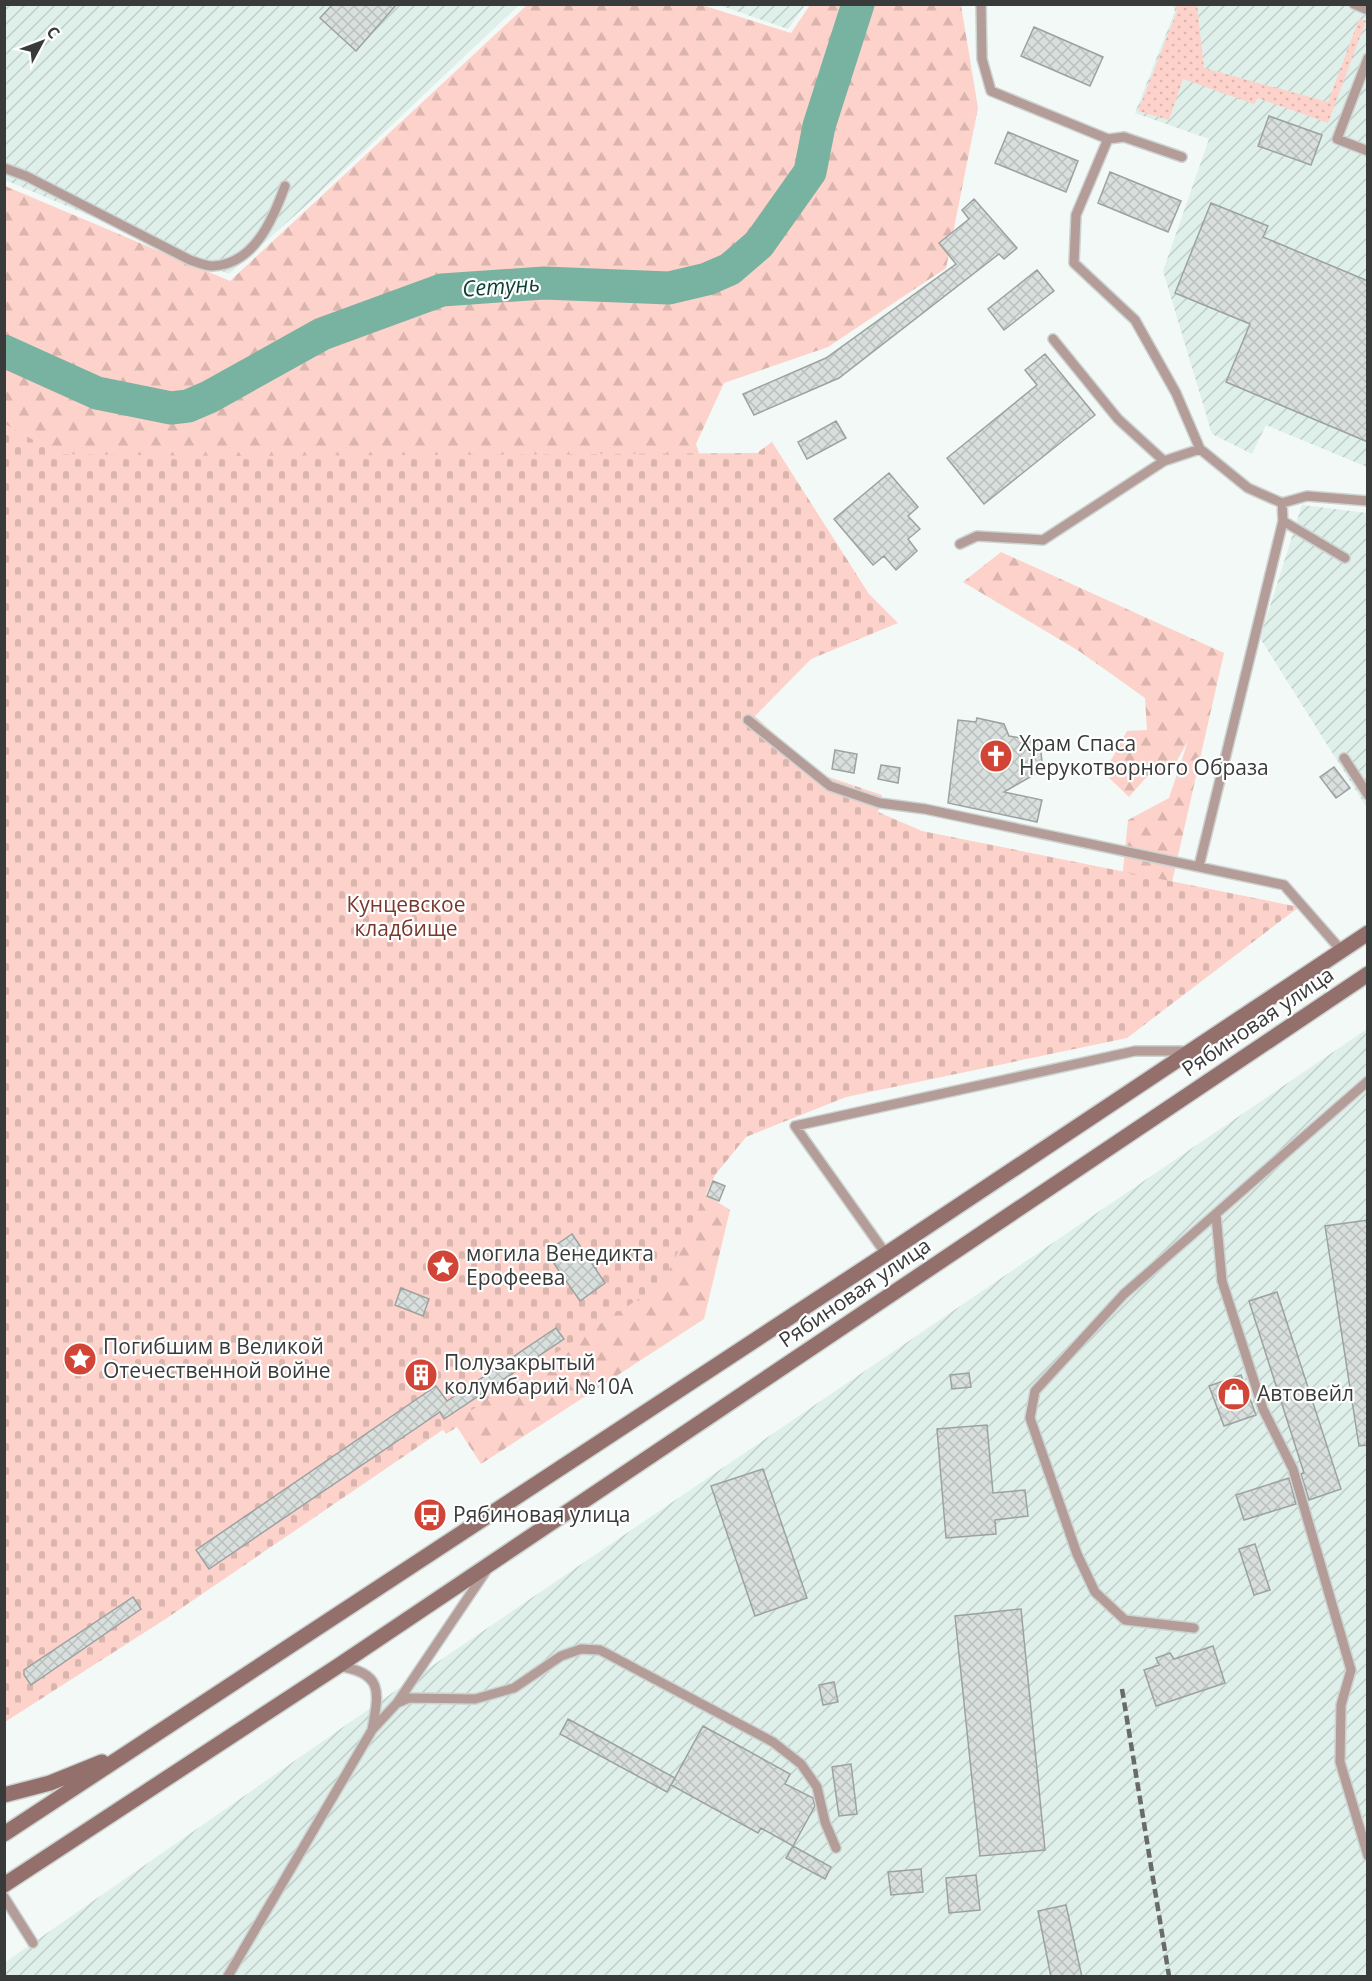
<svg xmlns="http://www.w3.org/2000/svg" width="1372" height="1981" viewBox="0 0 1372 1981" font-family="'Open Sans',sans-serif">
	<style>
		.industrial { fill: url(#industrial-furrows) }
		.grass { fill: url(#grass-dots) }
		.forest { fill: url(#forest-firs) }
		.cemetery { fill: url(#cemetery-stones) }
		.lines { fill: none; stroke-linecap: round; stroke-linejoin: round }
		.river { stroke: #78b2a1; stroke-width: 33 }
		.building { fill: url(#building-cross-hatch); stroke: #9ca2a0; stroke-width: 1.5 }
		.lane-casing { stroke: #cdd3d0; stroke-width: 12 }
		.secondary-casing { stroke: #cdd3d0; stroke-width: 18 }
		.lane { stroke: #b49c98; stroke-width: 9 }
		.secondary { stroke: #93706b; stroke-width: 15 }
		.rail { stroke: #686b6a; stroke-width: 4.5; stroke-dasharray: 9 4.5; stroke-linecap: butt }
		.labels { text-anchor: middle; stroke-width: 4.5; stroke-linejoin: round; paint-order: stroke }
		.poi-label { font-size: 21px; fill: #393b3a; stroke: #fff; text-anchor: start }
		.park-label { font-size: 21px; fill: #7a372e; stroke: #fff }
		.street-label { font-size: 21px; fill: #393b3a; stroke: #fff }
		.water-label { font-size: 22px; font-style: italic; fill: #0d4135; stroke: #fff }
	</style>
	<defs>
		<pattern id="industrial-furrows" width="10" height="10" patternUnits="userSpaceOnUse" patternTransform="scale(1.5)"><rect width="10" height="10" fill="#dfefea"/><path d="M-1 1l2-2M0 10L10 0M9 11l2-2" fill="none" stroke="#c0cec9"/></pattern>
		<pattern id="grass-dots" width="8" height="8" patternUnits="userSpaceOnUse" patternTransform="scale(1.5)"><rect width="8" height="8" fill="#fdd2ca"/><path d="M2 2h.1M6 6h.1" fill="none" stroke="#dab5ae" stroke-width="1.8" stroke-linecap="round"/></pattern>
		<pattern id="forest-firs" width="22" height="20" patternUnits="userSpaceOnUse" patternTransform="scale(1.5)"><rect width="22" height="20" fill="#fdd2ca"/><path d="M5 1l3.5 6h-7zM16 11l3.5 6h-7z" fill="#dab5ae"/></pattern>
		<pattern id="cemetery-stones" width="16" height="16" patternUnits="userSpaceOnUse" patternTransform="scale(1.5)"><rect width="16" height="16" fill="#fdd2ca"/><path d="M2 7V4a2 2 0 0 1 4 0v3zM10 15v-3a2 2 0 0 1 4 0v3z" fill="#dab5ae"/></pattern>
		<pattern id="building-cross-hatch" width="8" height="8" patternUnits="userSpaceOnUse" patternTransform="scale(1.5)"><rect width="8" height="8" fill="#d8dfdd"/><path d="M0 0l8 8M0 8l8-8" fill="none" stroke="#bac0be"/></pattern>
	</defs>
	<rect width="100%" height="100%" fill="#f2f9f6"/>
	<!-- industrial -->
	<path class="industrial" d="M4,5H519L311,201L229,274L5,180Z
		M719,5H805L788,29Z
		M1173,5H1367V467L1266,425L1252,454L1212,434L1163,271L1209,139L1135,113L1175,11Z
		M1302,505L1367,513V808L1260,638Z
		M1367,1029V1976H5L4,1963L395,1691Z"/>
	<!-- grass -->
	<path class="grass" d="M1175,5H1197L1204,68L1328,102L1359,19L1366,21L1328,123L1258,98L1254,104L1183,79L1169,120L1138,111L1177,11Z"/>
	<!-- forest -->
	<path class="forest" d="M527,5H702L791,33L810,5H961L978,108L946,268L828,347L724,383L696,444L701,460L811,652L750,716L862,819L1122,880L1128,820L1169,798L1188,741L1171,771L1150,773L1129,797L1104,773L1127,731L1147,730L1145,698L1079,651L963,582L1001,552L1224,653L1170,891L831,1093L712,1145L699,1190L730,1210L704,1319L481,1464L457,1427L446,1434L418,1391L5,1709V186L230,281Z"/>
	<!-- cemetery -->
	<path class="cemetery" d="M5,424L58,454L230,456L757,453L772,442L869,594L898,623L811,659L755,716L817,773L882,795L878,812L922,831L1299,907L1127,1038L846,1097L746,1137L715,1175L663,1283L545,1360L167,1618L5,1722Z"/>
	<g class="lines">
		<!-- river -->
		<path class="river" d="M4,351L97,393L171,408L188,406L209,397L322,334L442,290L544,283L669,288L707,279L730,269L759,244L810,172L819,126L858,4"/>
	</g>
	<!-- building -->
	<path class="building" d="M333,4H397L356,51L320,18Z
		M1034,27L1103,57L1090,86L1021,56Z
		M1269,116L1322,135L1311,165L1258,146Z
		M1008,132L1078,161L1066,192L995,163Z
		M1110,172L1181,201L1168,232L1098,203Z
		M974,199L1017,248L1004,259L999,254L839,378L754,415L743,394L826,358L956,264L939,243L969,219L962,210Z
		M1211,203L1268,226L1263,237L1368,281V442L1226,382L1250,324L1175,293Z
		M1037,270L1054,291L1004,330L988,309Z
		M1045,354L1095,415L984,504L947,458L1037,385L1025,370Z
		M836,421L846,438L807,459L798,442Z
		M889,473L918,507L908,516L920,529L908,539L917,551L896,570L884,556L873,565L834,519Z
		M977,718L1004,724L1009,736L1045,742L1041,753L1042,761L1037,773L1004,792L1042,800L1037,822L948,803L958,720L976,722Z
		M835,750L857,754L854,773L832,769Z
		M881,765L900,768L898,783L878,779Z
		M1334,767L1350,788L1336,798L1320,777Z
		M713,1181L725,1186L719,1201L707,1196Z
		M1368,1220V1445L1359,1446L1325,1226Z
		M572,1234L605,1283L580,1301L546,1252Z
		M401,1288L429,1299L423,1316L395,1305Z
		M1277,1292L1341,1489L1309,1500L1301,1474L1304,1473L1249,1301Z
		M556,1328L564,1339L444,1419L440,1412L209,1569L196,1550L436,1386L447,1401Z
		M969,1373L971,1387L952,1389L950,1375Z
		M1241,1375L1256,1415L1224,1426L1209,1386Z
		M987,1425L993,1493L1025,1490L1028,1516L995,1520L996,1534L946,1538L937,1429Z
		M763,1469L807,1598L755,1616L711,1486Z
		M1289,1478L1296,1504L1244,1520L1236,1495Z
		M1255,1544L1270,1590L1254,1595L1239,1549Z
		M133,1597L141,1609L31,1685L24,1675V1670Z
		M1021,1609L1045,1850L980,1856L955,1616Z
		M1213,1646L1225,1683L1156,1706L1144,1670L1159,1665L1156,1658L1170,1653L1174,1659Z
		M834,1682L838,1702L823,1705L819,1685Z
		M568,1719L675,1778L667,1792L560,1734Z
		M703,1726L790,1774L785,1784L813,1798L815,1806L793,1846L761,1828L758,1833L671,1785Z
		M851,1764L857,1814L839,1816L832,1767Z
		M793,1846L831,1867L825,1879L786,1858Z
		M921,1869L923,1892L891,1895L888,1872Z
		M976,1875L980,1910L949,1913L946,1878Z
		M1066,1905L1082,1977H1051L1038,1911Z"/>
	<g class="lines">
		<!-- lane casing -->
		<g class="lane-casing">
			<path id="lane" d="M981,4L982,59L991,91L1108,139L1076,215L1074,263L1135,320L1176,393L1200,449L1248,488L1282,503L1307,496L1368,501
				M1354,4L1368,10
				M1368,58L1337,139L1368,151
				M1108,139L1124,137L1182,157
				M4,168L26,176L190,260C196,262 206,266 212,266C254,265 273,219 285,186
				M1053,339L1118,419L1164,461
				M1283,521L1345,558
				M960,544L977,536L1043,540L1164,461L1200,449
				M748,720L830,786L880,803L925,809L1284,885L1341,950
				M1344,758L1368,795
				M1199,866L1283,521L1282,503
				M1216,1215L1222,1281L1263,1409L1293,1469L1351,1670L1341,1705L1340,1762L1368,1856
				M886,1254L795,1126L1135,1051H1189
				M1194,1628L1125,1620L1095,1592L1077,1554L1030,1418L1035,1391L1124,1294L1368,1081
				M338,1666C384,1673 379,1692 372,1730
				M397,1703L409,1698L475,1699L514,1688L561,1656L581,1649L600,1650L773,1742L801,1764L817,1787L825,1822L836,1848
				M4,1897L33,1943
				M228,1976L372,1730L397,1703L486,1571"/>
		</g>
		<!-- secondary casing -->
		<g class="secondary-casing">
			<path id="secondary" d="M4,1795L50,1783L102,1762
				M4,1834L886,1254L1368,933
				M4,1885L338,1666L1368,974"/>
		</g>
		<!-- lane -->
		<use href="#lane" class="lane"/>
		<!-- secondary -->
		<use href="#secondary" class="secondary"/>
		<!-- rail -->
		<path class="rail" d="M1122,1689L1169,1976"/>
	</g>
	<!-- icons -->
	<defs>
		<g id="church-disc" transform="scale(1.725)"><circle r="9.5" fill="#d24536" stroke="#fff"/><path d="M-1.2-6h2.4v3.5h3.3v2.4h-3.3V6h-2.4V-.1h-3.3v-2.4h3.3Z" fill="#fff"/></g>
		<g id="sight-disc" transform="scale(1.725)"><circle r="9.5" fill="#d24536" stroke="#fff"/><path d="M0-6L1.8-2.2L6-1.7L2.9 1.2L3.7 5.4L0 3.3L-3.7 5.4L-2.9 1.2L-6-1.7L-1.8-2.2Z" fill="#fff"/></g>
		<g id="building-disc" transform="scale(1.725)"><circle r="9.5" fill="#d24536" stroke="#fff"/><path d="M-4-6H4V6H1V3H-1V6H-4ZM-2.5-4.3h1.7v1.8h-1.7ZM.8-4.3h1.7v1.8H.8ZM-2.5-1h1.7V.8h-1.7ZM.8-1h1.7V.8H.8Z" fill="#fff"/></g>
		<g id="shop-disc" transform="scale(1.725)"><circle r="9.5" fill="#d24536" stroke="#fff"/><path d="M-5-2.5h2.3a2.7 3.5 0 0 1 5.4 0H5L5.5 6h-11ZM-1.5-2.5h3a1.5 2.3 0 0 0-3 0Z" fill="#fff"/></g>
		<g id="bus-disc" transform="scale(1.725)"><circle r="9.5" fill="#d24536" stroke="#fff"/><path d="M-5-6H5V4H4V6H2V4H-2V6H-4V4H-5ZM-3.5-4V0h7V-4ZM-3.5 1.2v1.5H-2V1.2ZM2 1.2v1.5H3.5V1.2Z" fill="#fff"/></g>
	</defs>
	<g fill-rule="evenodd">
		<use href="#church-disc" x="996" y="756"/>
		<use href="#sight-disc" x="443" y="1266"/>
		<use href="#sight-disc" x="80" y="1359"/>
		<use href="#building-disc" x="421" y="1375"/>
		<use href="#shop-disc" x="1234" y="1394"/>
		<use href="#bus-disc" x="430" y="1515"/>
	</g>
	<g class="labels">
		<!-- poi labels -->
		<g class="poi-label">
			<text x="1019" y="751">Храм Спаса<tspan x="1019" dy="24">Нерукотворного Образа</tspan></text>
			<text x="466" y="1261">могила Венедикта<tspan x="466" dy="24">Ерофеева</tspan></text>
			<text x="103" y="1354">Погибшим в Великой<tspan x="103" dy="24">Отечественной войне</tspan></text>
			<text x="444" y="1370">Полузакрытый<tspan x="444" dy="24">колумбарий №10А</tspan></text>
			<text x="1257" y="1401">Автовейл</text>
			<text x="453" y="1522">Рябиновая улица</text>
		</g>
		<!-- park labels -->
		<g class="park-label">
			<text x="406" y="912">Кунцевское<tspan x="406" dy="24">кладбище</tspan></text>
		</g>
		<!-- street labels -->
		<g class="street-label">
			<text transform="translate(1258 1022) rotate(-34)" y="7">Рябиновая улица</text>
			<text transform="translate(855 1293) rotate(-34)" y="7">Рябиновая улица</text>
		</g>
		<!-- water labels -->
		<g class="water-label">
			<text transform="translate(501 286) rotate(-4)" y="8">Сетунь</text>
		</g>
	</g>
	<!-- border -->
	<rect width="1372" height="1981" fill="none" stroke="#393b3a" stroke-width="12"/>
	<!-- north arrow -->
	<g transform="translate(42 42) rotate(49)" stroke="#ffffff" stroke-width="4.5" paint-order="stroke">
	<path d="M0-4.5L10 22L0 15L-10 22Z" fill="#393b3a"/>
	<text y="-9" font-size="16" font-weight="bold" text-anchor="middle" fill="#393b3a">С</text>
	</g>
</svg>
